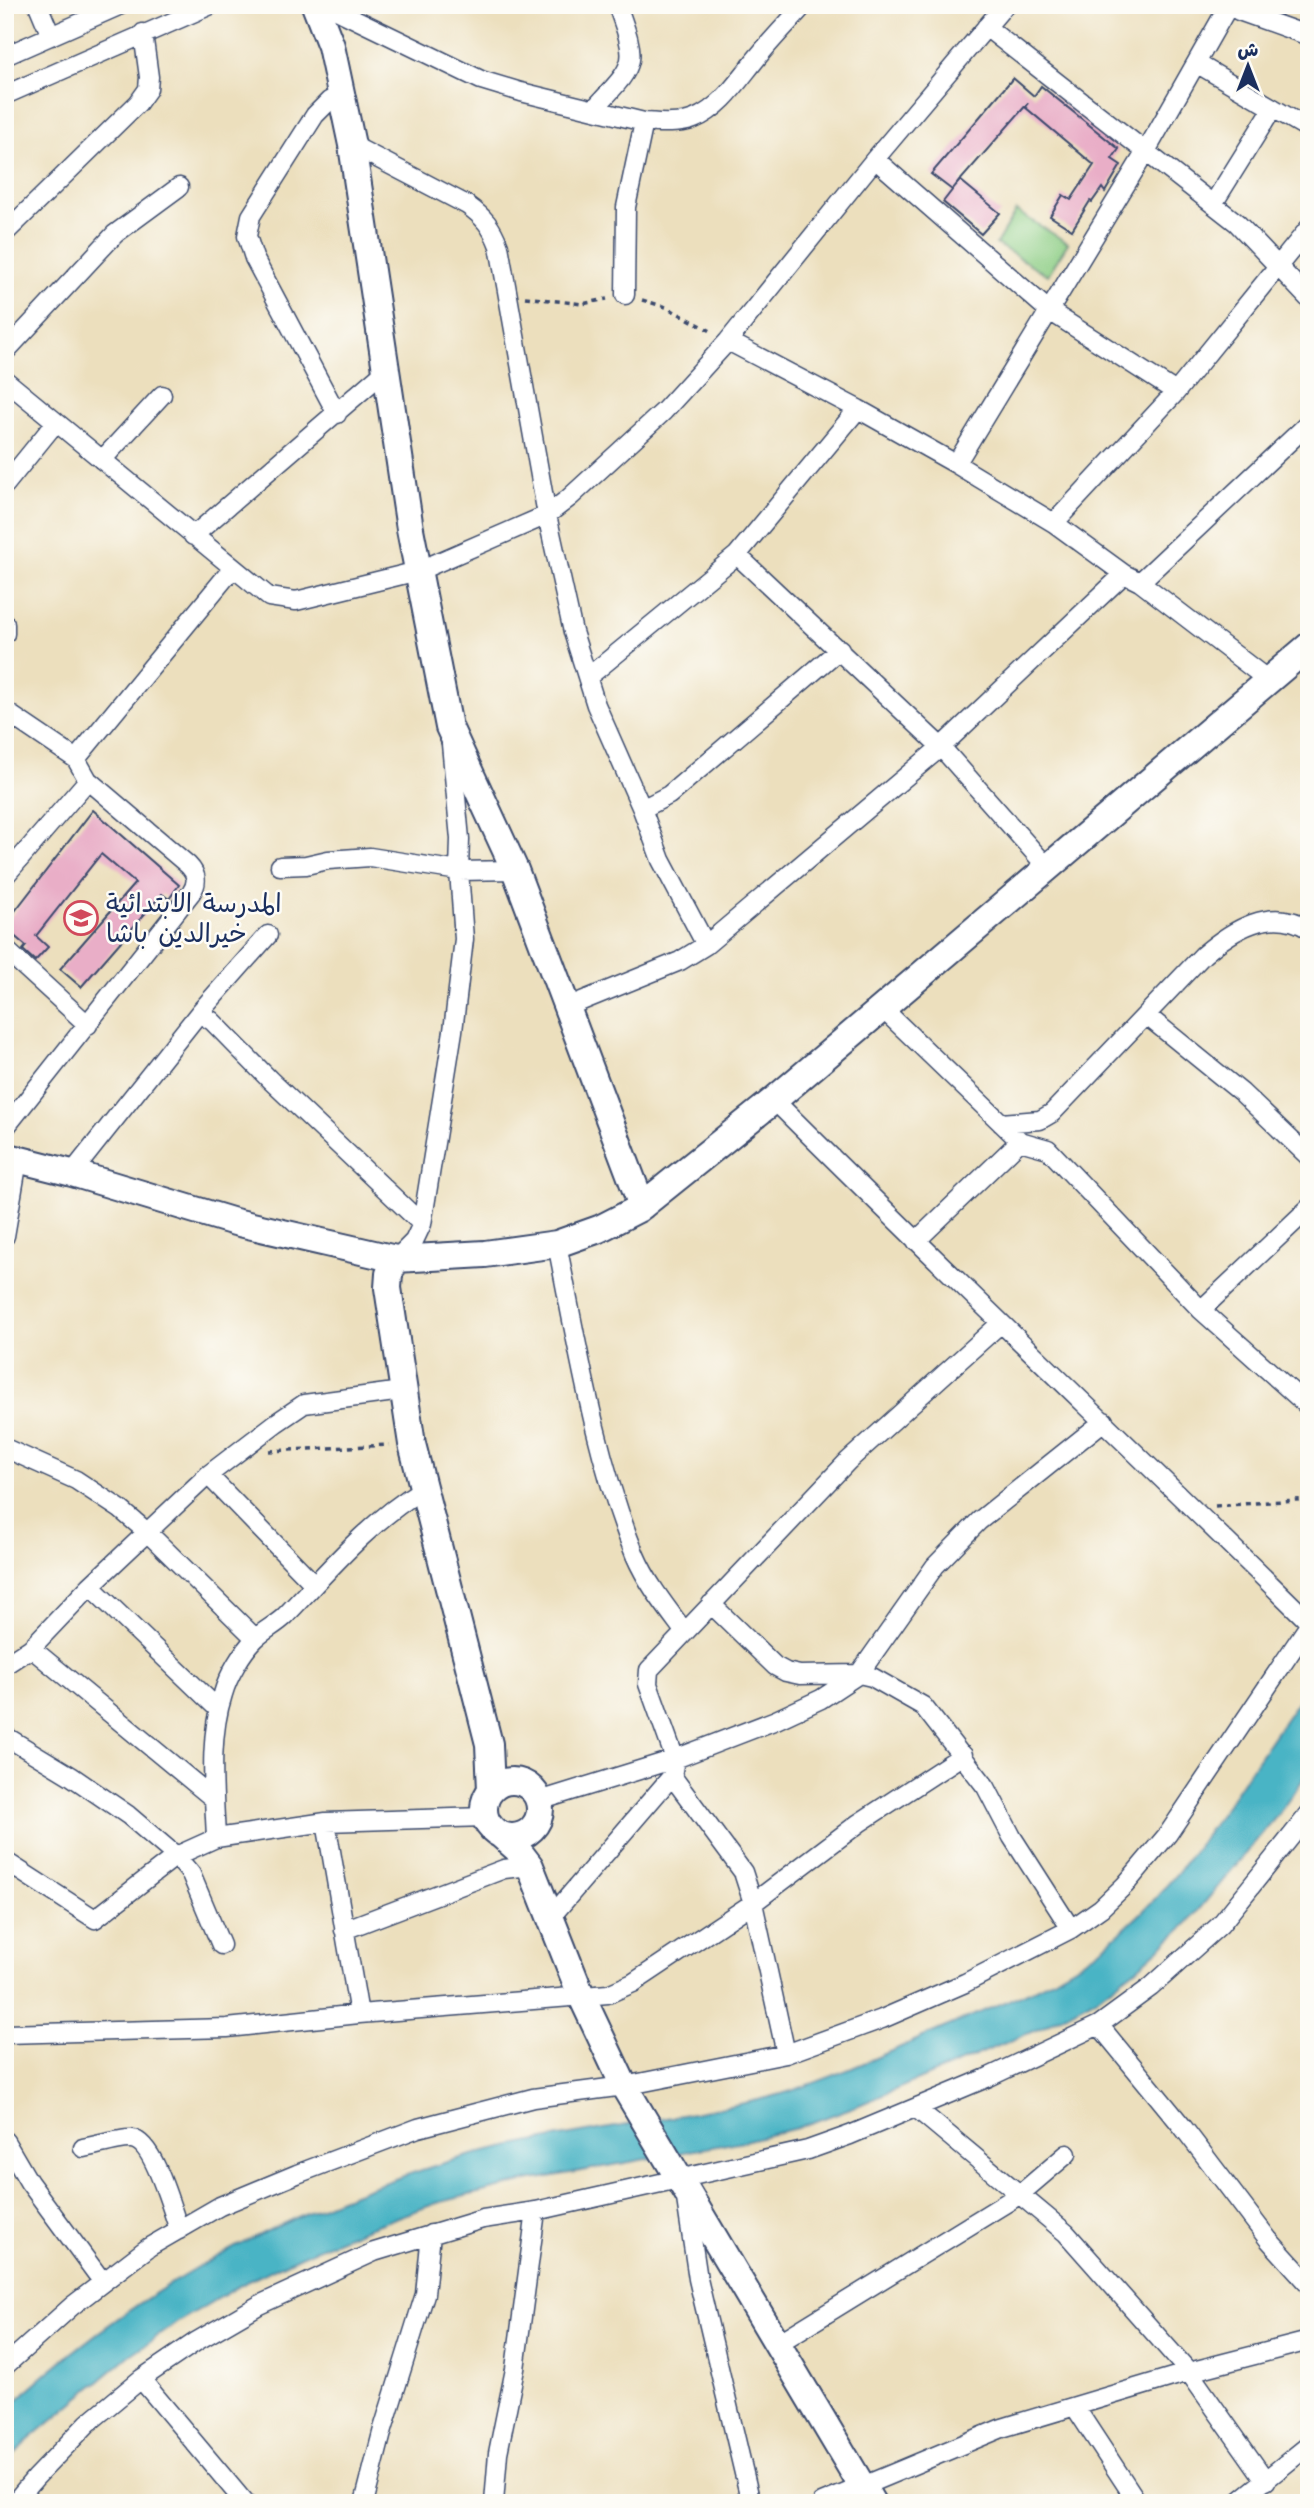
<svg xmlns="http://www.w3.org/2000/svg" width="1314" height="2508" viewBox="0 0 1314 2508" font-family="'Architects Daughter','Playpen Sans Arabic',sans-serif">
	<style>
		.green { fill: #8ccd84; stroke: #547e71; stroke-width: 2 }
		.water { fill: #48b4c5; stroke: #327292; stroke-width: 2 }
		.building { fill: #e9aec7 }
		.lines { fill: none; stroke-linecap: round; stroke-linejoin: round }
		.street-casing { stroke: #3a496c; stroke-width: 21 }
		.secondary-casing { stroke: #3a496c; stroke-width: 30 }
		.path { stroke: #3a496c; stroke-width: 3.5; stroke-dasharray: 5 5; stroke-linecap: butt }
		.street { stroke: #fff; stroke-width: 18 }
		.secondary { stroke: #fff; stroke-width: 26 }
		.labels { text-anchor: middle; stroke-width: 5; stroke-linejoin: round; paint-order: stroke }
		.poi-label { font-size: 26px; fill: #1b2f5e; stroke: #fdfcf7; text-anchor: start }
	</style>
	<rect width="100%" height="100%" fill="#fdfcf7"/>
	<filter id="ink" filterUnits="userSpaceOnUse"><feTurbulence type="fractalNoise" baseFrequency=".0143" numOctaves="2"/><feDisplacementMap in="SourceGraphic" scale="14" xChannelSelector="R" yChannelSelector="G"/><feConvolveMatrix kernelMatrix="1 2 1 2 8 2 1 2 1" color-interpolation-filters="sRGB"/></filter>
	<filter id="wash" filterUnits="userSpaceOnUse"><feTurbulence type="fractalNoise" baseFrequency=".00686" numOctaves="4" result="noise"/><feDisplacementMap in="SourceGraphic" scale="28" xChannelSelector="R" yChannelSelector="G"/><feGaussianBlur stdDeviation="1.57" result="paint"/><feColorMatrix in="noise" values="0 0 0 0 0 0 0 0 0 0 0 0 0 0 0 0 0 1.4 0 .05"/><feComposite in="paint" operator="in"/></filter>
	<g filter="url(#wash)">
		<rect width="100%" height="100%" fill="#ecdfbd"/>
		<!-- green -->
		<path class="green" d="M1016,211L1068,243L1048,275L996,244Z"/>
		<!-- water -->
		<path class="water" d="M1309,1685V1771L1280,1812L1186,1925L1143,1963L1098,1997L1043,2027L859,2105L797,2128L744,2141L527,2181L437,2203L365,2229L300,2256L237,2287L178,2322L129,2356L25,2443L5,2465V2411C113,2308 240,2234 380,2184C412,2173 444,2162 476,2154C544,2138 614,2128 682,2115C717,2108 754,2103 788,2092C844,2074 899,2047 953,2024C1005,2002 1060,1981 1104,1946C1160,1902 1190,1858 1230,1800C1256,1762 1282,1723 1309,1685Z"/>
		<g id="blocks">
			<!-- building -->
			<path class="building" d="M1013,78L1034,96L1041,86L1119,149L1112,159L1121,165L1105,192L1102,188L1092,202L1090,201L1072,230L1050,216L1063,195L1071,200L1094,165L1025,107L1028,103L952,190L931,174Z
				M960,180L1000,213L981,234L943,202Z
				M93,810L179,885L169,899L162,894L81,987L60,969L135,883L101,854L36,936L48,947L35,961L23,950L26,946L5,928V924Z"/>
		</g>
	</g>
	<g filter="url(#ink)">
		<use href="#blocks" fill-opacity="0" stroke="#3a496c" stroke-width="2"/>
		<g class="lines">
			<!-- street casing -->
			<g class="street-casing">
				<path id="street" d="M38,5L51,36
					M326,5L481,80L521,92L644,122C659,123 679,125 694,119C721,108 738,81 756,59C771,40 788,23 804,5
					M1229,5L1239,11L1309,36
					M986,27L1237,223L1309,299
					M5,56L121,5
					M1196,63L1309,129
					M5,95L211,5
					M594,109C636,63 639,65 617,5
					M352,145L467,205C484,217 492,227 499,246L547,515L573,632L596,705L642,809L661,860L706,945
					M875,159L1048,310L1176,392
					M1213,204L1273,108
					M5,233L138,103L148,89L149,77L143,33
					M625,295L626,207L644,122
					M728,341L858,409L956,464L1145,153L1229,5
					M5,352L115,234L179,187
					M5,380L269,597L296,601L418,571L547,515L569,498L664,411L728,341L875,159L1005,5
					M337,414L254,258L247,236L251,216L315,115L329,101L342,94
					M102,460L162,395
					M956,464L1054,523L1124,574L1140,582L1268,680
					M5,485L56,422
					M1054,523L1176,392L1309,228
					M193,536L387,369
					M737,555L941,747L1048,868
					M1140,582L1309,423
					M5,624V634
					M588,677L737,555L858,409
					M5,711L76,759L88,780L188,865C197,874 198,883 191,893L5,1128
					M76,759L233,568
					M642,809L669,795L840,649
					M280,866L306,865L328,860L370,857L459,871L515,870
					M5,876L88,780
					M5,949L88,1025
					M567,1007L680,961L706,945L941,747L1124,574
					M883,1009L1020,1141L1048,1149L1201,1310L1309,1407
					M199,1013L268,935
					M1146,1015L1242,1093L1309,1157
					M774,1100C950,1276 1131,1447 1309,1622
					M1001,1123L1040,1120L1052,1113L1203,955C1232,930 1271,905 1309,929
					M72,1173L199,1013L212,1021L270,1080L422,1224
					M5,1236L18,1160
					M916,1241L1020,1141
					M557,1244C578,1348 595,1456 635,1555C647,1583 666,1607 684,1631
					M396,1259L414,1241L422,1224L453,1031L464,939L459,871L460,839L451,744
					M1201,1310L1309,1208
					M5,1448L76,1480L120,1509L146,1531L255,1638
					M208,1475L314,1584
					M90,1586L218,1709
					M711,1604L775,1666L786,1672L800,1675L859,1674L872,1677L923,1706L986,1787L1012,1837L1071,1929
					M31,1648L214,1799
					M5,1665L31,1648L90,1586L208,1475L276,1423L304,1404L402,1391
					M5,1736L71,1776L128,1815L176,1856L191,1874L221,1945
					M672,1776L743,1872L753,1903L786,2054
					M539,1801L675,1759L776,1720L821,1699L859,1674L935,1566L979,1521L1104,1421
					M326,1822L359,2014
					M216,1838C214,1790 208,1740 223,1694C228,1676 242,1652 255,1639C264,1630 276,1625 285,1616C328,1571 370,1521 423,1489
					M5,1861L95,1919L176,1856L216,1838L326,1822L485,1817
					M550,1918L672,1776L675,1759L648,1684L649,1670L848,1461L1001,1323
					M344,1930L504,1869L530,1866
					M1099,2025L1182,2126L1268,2239L1309,2284
					M5,2034L227,2028L359,2014L608,1994L633,1983L753,1903L859,1823L963,1755
					M916,2108L1066,2233L1189,2372L1266,2481
					M5,2141L29,2182L102,2281
					M83,2148C96,2146 120,2138 132,2139C154,2142 172,2210 179,2230
					M686,2199L698,2279L751,2503
					M777,2344L1019,2195L1067,2154
					M5,2366L72,2306L149,2247L220,2206L297,2174L418,2128L533,2098L624,2086L786,2054L882,2019L965,1983L1071,1929L1101,1908L1125,1885L1168,1834L1309,1625
					M141,2379L245,2503
					M1075,2407L1138,2503
					M14,2503L35,2478L88,2423L141,2379L197,2341L259,2305L374,2252L483,2219L536,2211L808,2150L850,2135L989,2077L1099,2025L1151,1987L1220,1925L1309,1814
					M364,2503L383,2429L425,2294L431,2234
					M494,2503L498,2453L515,2369L536,2211
					M822,2503L1002,2428L1189,2372L1309,2341
					M1237,2503L1309,2445"/>
			</g>
			<!-- secondary casing -->
			<g class="secondary-casing">
				<path id="secondary" d="M315,5L331,46L352,145L410,529L449,727L515,870L642,1206
					M5,1156L72,1173L235,1222L396,1259L485,1254L557,1244L599,1229L638,1209L774,1100L1309,646
					M396,1259L389,1274L388,1288L412,1444L489,1744L491,1790
					M484 1809a28 28 0 1 1 56 0a28 28 0 1 1-56 0Z
					M501,1835L517,1849L530,1866L581,1995L624,2086L872,2503"/>
			</g>
			<!-- path -->
			<path class="path" d="M525,297L582,304L607,299
				M642,300L666,307L711,331
				M269,1451L390,1445
				M1215,1506L1309,1499"/>
			<!-- street -->
			<use href="#street" class="street"/>
			<!-- secondary -->
			<use href="#secondary" class="secondary"/>
		</g>
	</g>
	<!-- icons -->
	<defs>
		<g id="school-ring" transform="scale(1.75)"><circle r="9.5" fill="#fdfcf7" stroke="#d1495b" stroke-width="1.5"/><path d="M0-5L7-2L0 1L-7-2ZM-4 1L0 2.5L4 1V4Q0 6-4 4Z" fill="#d1495b"/></g>
	</defs>
	<g fill-rule="evenodd">
		<use href="#school-ring" x="81" y="918"/>
	</g>
	<g class="labels">
		<!-- poi labels -->
		<g class="poi-label">
			<text x="106" y="912">المدرسة الابتدائية<tspan x="106" dy="30">خيرالدين باشا</tspan></text>
		</g>
	</g>
	<!-- margin -->
	<rect width="1314" height="2508" fill="none" stroke="#fdfcf7" stroke-width="28"/>
	<!-- north arrow -->
	<g transform="translate(1248 66)" stroke="#fdfcf7" stroke-width="5" paint-order="stroke">
	<path d="M0-5L12 26L0 18L-12 26Z" fill="#1b2f5e"/>
	<text y="-10" font-size="19" font-weight="bold" text-anchor="middle" fill="#1b2f5e">ش</text>
	</g>
</svg>
